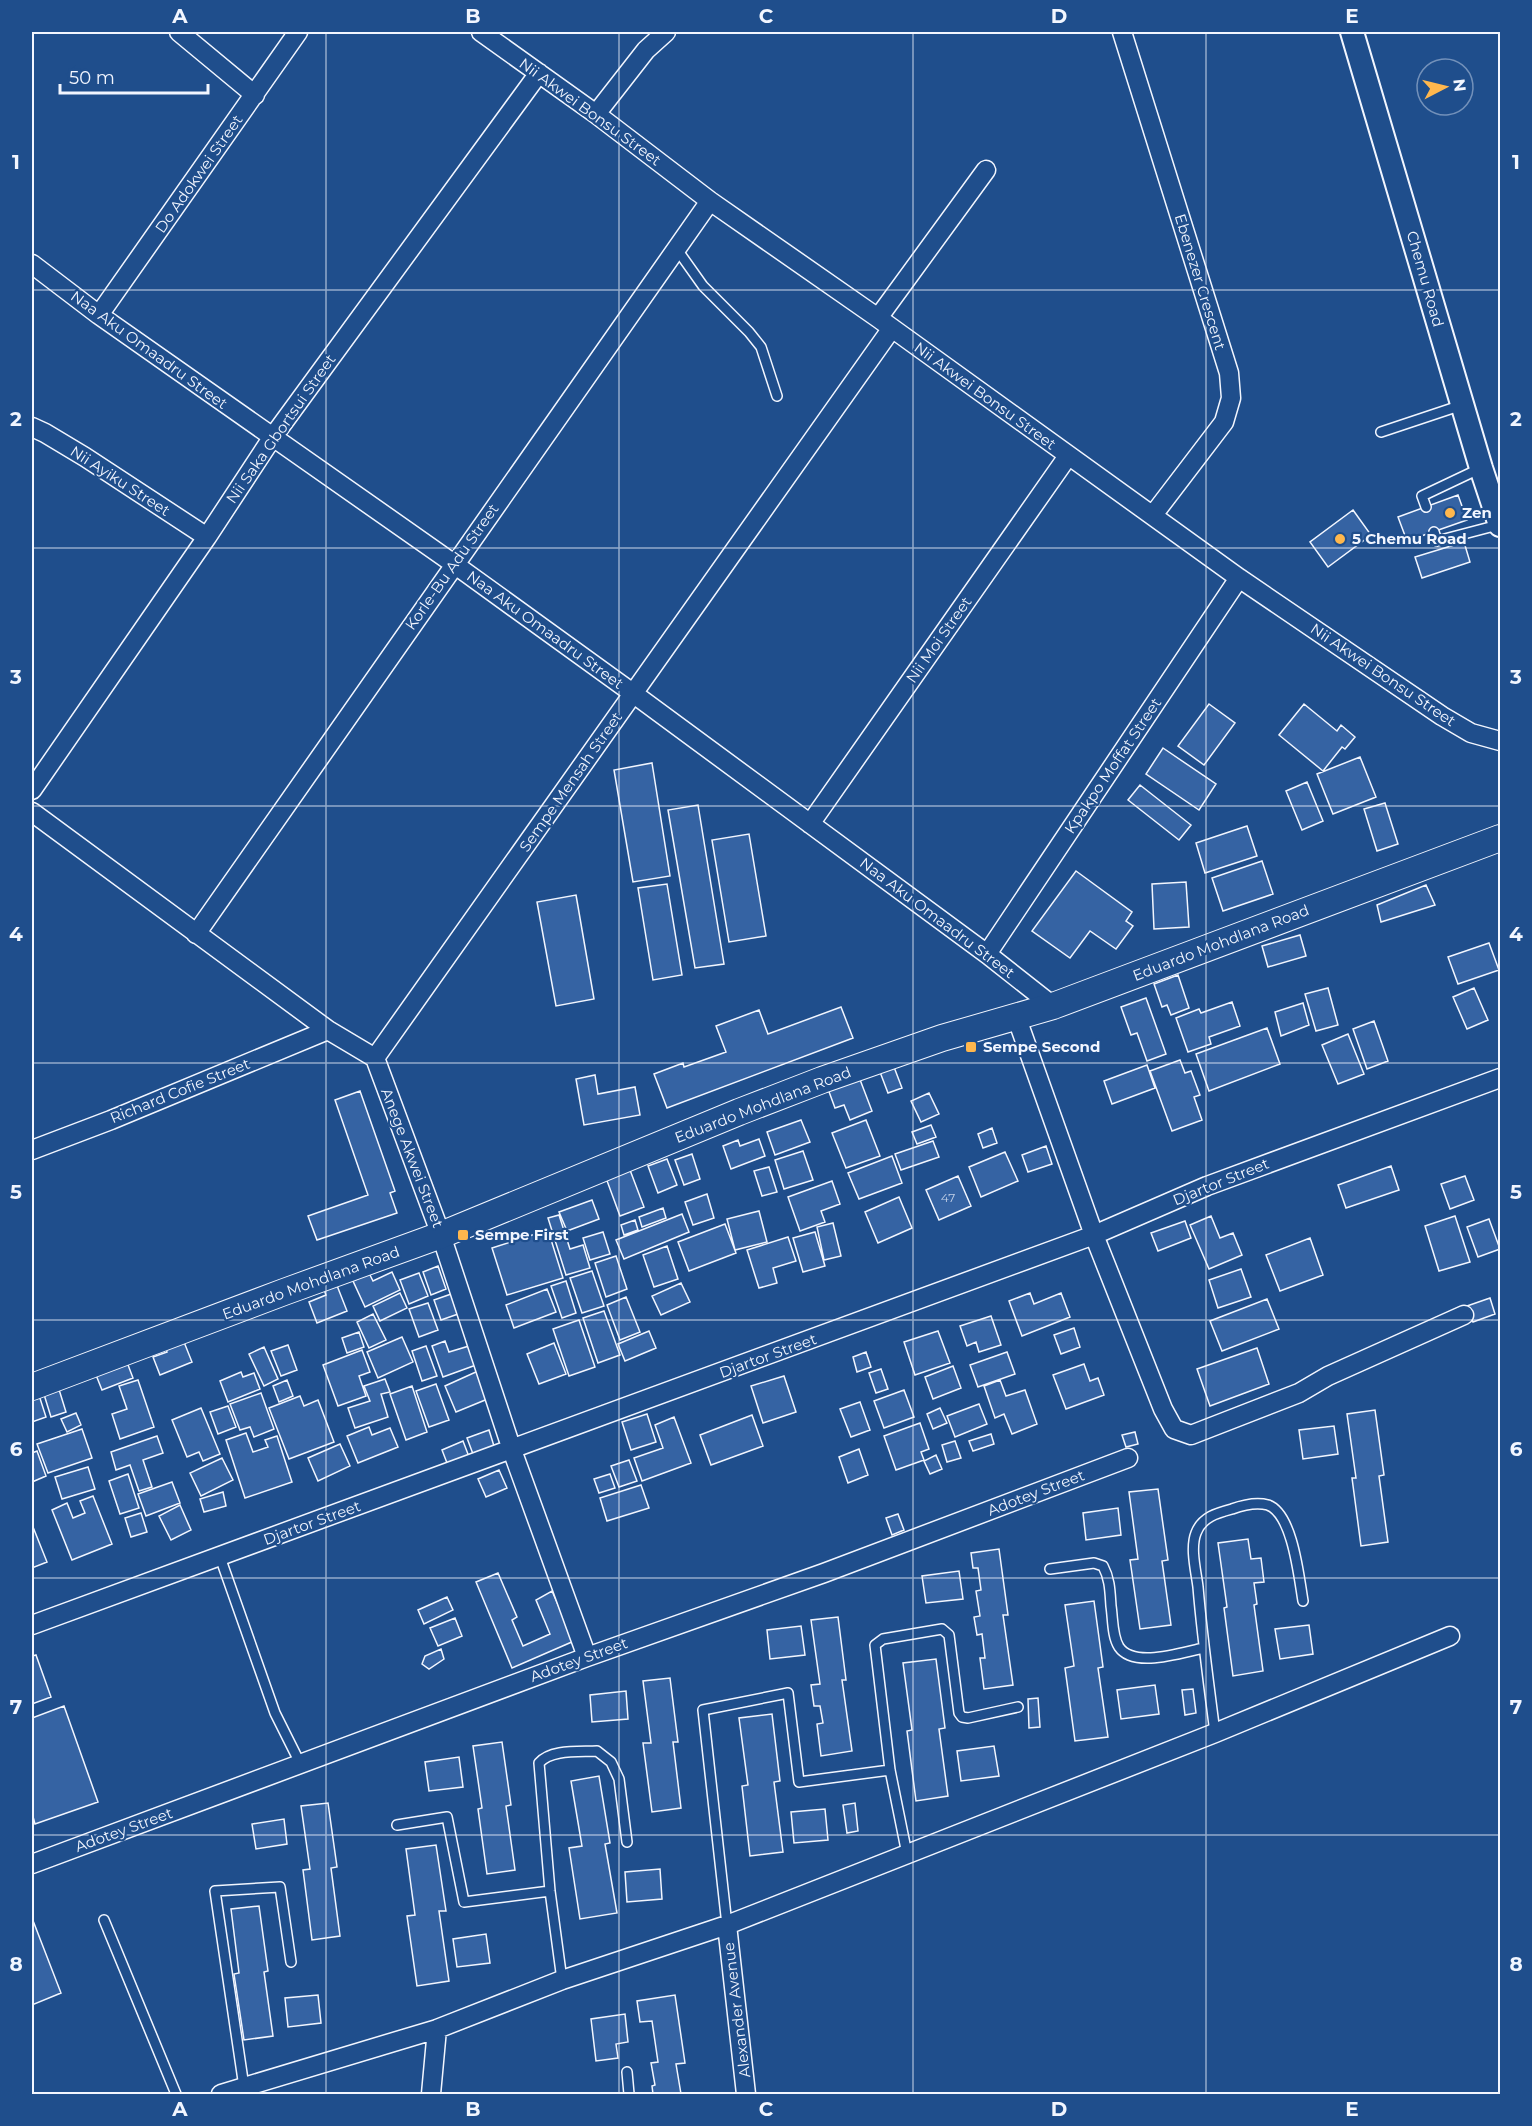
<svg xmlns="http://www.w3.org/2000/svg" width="1532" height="2126" viewBox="0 0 1532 2126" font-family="Montserrat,sans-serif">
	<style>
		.building { fill: #3563a3; stroke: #f2f6ff; stroke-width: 1.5 }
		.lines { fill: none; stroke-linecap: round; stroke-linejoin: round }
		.service-casing { stroke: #f2f6ff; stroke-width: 12 }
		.minor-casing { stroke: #f2f6ff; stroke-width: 21 }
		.tertiary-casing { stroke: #f2f6ff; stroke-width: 26 }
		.secondary-casing { stroke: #f2f6ff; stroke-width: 28 }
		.service { stroke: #1f4e8c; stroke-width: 9 }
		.minor { stroke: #1f4e8c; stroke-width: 18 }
		.tertiary { stroke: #1f4e8c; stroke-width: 22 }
		.secondary { stroke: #1f4e8c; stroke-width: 26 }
		.grid { fill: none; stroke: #f2f6ff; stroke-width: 1.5; stroke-opacity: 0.55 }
		.poi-dot { fill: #ffb74d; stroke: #1f4e8c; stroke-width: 2 }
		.labels { text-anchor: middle; stroke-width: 4.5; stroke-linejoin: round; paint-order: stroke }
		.number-label { font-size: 12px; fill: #c3d1e8 }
		.street-label { font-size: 15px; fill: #f2f6ff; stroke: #1f4e8c }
		.poi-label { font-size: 15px; font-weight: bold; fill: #f2f6ff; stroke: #1f4e8c; text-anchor: start }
		.neatline { fill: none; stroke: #f2f6ff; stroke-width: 2 }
		.grid-label { font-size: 20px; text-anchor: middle; font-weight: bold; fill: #f2f6ff }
	</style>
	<rect width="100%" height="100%" fill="#1f4e8c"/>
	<!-- building -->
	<path class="building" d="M1458,495L1467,520L1407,541L1398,517Z
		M1353,510L1371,535L1328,567L1310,542Z
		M1464,542L1470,562L1422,578L1415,557Z
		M1209,704L1235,723L1204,765L1178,746Z
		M1304,704L1337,731L1341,725L1355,737L1345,749L1342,747L1323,771L1279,735Z
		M1163,748L1216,784L1199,810L1146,774Z
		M1360,757L1376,797L1333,814L1317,774Z
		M652,763L670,876L633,882L614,770Z
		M1307,782L1323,821L1302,830L1286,791Z
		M1140,785L1191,825L1179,840L1128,800Z
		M1385,803L1398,844L1377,851L1364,809Z
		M698,805L724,964L695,968L668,810Z
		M1247,826L1257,856L1205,873L1196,843Z
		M749,834L766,936L729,942L712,840Z
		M1262,861L1273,894L1223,911L1212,878Z
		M1076,871L1132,912L1126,921L1133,926L1116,949L1090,931L1070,958L1032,931Z
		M1186,882L1189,927L1154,929L1152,884Z
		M667,884L682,975L653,980L638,888Z
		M1426,885L1435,905L1381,922L1377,905Z
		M576,895L594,999L556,1006L537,902Z
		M1300,935L1306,956L1268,967L1262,946Z
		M1489,943L1499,970L1458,984L1448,957Z
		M1178,975L1189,1008L1171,1015L1167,1005L1162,1007L1154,984Z
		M1328,988L1338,1025L1316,1031L1305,994Z
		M1474,988L1488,1020L1467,1029L1453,997Z
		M1146,998L1166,1054L1147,1061L1137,1033L1131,1035L1121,1007Z
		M1232,1002L1240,1026L1209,1037L1211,1044L1188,1052L1176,1018L1199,1009L1201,1013Z
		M1303,1003L1309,1025L1281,1036L1275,1012Z
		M841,1007L853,1038L667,1108L654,1074L683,1063L684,1067L726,1052L716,1026L759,1010L768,1034Z
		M1374,1021L1388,1061L1367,1069L1353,1029Z
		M1267,1028L1280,1064L1209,1091L1196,1054Z
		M1348,1034L1364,1074L1338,1084L1322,1045Z
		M1180,1060L1185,1073L1191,1071L1200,1095L1194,1097L1202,1120L1172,1131L1150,1071Z
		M1147,1065L1155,1088L1112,1104L1104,1081Z
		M894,1067L902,1088L888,1093L880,1072Z
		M595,1075L598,1094L635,1087L640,1115L584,1125L576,1079Z
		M859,1077L872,1111L850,1120L844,1105L835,1108L828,1089Z
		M360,1091L395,1191L390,1193L397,1213L317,1240L308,1216L368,1195L335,1100Z
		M929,1093L939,1114L921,1122L911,1101Z
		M801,1120L810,1142L775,1155L767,1132Z
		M866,1120L880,1156L846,1168L832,1133Z
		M931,1125L936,1137L917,1144L912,1132Z
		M992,1128L997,1143L983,1148L978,1134Z
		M759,1139L765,1156L731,1169L723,1146L738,1140L740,1146Z
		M933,1141L939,1157L901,1170L895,1154Z
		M1046,1146L1052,1164L1028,1172L1022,1155Z
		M803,1151L813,1180L784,1189L775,1160Z
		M1005,1152L1018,1181L981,1197L969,1167Z
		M692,1154L700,1179L684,1185L675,1160Z
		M892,1156L902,1183L859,1199L848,1173Z
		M667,1159L677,1185L658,1193L648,1166Z
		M1391,1166L1399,1190L1346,1208L1338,1185Z
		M769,1167L777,1192L762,1196L754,1171Z
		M630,1170L644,1207L620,1216L606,1178Z
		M958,1176L971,1206L939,1220L926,1190Z
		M1465,1176L1474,1200L1450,1209L1441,1184Z
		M832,1181L840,1204L821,1211L825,1222L800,1231L788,1197Z
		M707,1194L714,1218L693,1225L685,1202Z
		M899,1197L912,1228L878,1243L865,1212Z
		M592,1200L599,1219L567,1231L559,1212Z
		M663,1208L666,1218L642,1227L639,1217Z
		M759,1211L767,1242L735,1250L727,1219Z
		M682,1214L689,1232L624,1259L616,1240Z
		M559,1215L570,1249L583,1245L590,1268L566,1275L548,1218Z
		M1211,1216L1220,1238L1233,1233L1242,1255L1209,1269L1190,1225Z
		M1455,1216L1470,1262L1439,1271L1425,1226Z
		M1489,1219L1500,1249L1478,1257L1467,1227Z
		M635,1220L638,1230L624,1235L621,1225Z
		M1185,1221L1191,1238L1158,1251L1151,1233Z
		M833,1223L841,1256L824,1260L817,1227Z
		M725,1224L736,1253L689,1271L678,1242Z
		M548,1230L563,1278L507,1295L492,1248Z
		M603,1232L610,1254L590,1260L583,1238Z
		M815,1232L825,1266L803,1272L793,1238Z
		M788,1237L796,1261L773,1268L777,1283L759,1288L747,1250Z
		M1310,1238L1323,1275L1280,1291L1266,1255Z
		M667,1246L678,1279L654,1287L643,1255Z
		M616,1256L627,1289L606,1297L595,1263Z
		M438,1266L446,1289L431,1295L423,1272Z
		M1241,1269L1251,1297L1218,1308L1209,1280Z
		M592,1271L604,1306L582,1313L570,1278Z
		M392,1272L400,1290L365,1307L353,1281L369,1273L373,1281Z
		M419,1273L428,1296L409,1304L400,1280Z
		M566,1281L576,1313L562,1318L551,1286Z
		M336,1283L347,1311L317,1323L309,1302L326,1295L323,1287Z
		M681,1283L690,1302L661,1315L652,1296Z
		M547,1289L556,1312L514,1328L506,1305Z
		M400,1293L407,1308L380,1321L373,1306Z
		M454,1293L461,1313L441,1320L434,1300Z
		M1030,1293L1034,1304L1061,1293L1070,1317L1022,1336L1009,1301Z
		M626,1297L640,1332L620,1340L607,1305Z
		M1490,1298L1495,1314L1473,1322L1467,1306Z
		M1267,1299L1279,1329L1222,1351L1210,1321Z
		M428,1303L438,1330L419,1337L409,1309Z
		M604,1311L620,1355L598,1363L583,1318Z
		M373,1314L386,1340L369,1348L357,1322Z
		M991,1316L1001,1345L979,1352L976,1342L967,1346L960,1326Z
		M579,1320L595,1367L569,1376L553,1329Z
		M1074,1328L1080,1347L1061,1354L1054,1335Z
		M649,1331L656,1348L625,1361L618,1344Z
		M938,1331L950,1363L915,1375L904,1342Z
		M359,1332L364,1347L347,1353L342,1338Z
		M182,1337L192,1362L160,1375L153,1357L167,1352L164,1344Z
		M402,1337L413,1362L378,1378L367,1352Z
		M445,1341L449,1352L469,1346L476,1365L443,1377L432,1346Z
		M554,1343L566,1374L539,1384L527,1354Z
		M288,1345L297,1370L281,1376L271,1351Z
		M426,1346L437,1376L422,1381L412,1351Z
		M264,1347L278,1379L264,1386L249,1354Z
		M1257,1348L1269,1384L1210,1406L1197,1369Z
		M362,1350L370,1372L359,1376L366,1396L338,1406L323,1365Z
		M866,1352L871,1367L857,1372L853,1357Z
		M1007,1352L1015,1374L978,1387L970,1365Z
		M125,1357L133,1378L102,1390L94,1370Z
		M1084,1364L1090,1381L1098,1378L1104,1395L1066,1409L1053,1375Z
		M953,1366L961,1388L933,1399L925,1377Z
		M881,1369L888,1389L876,1393L869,1373Z
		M478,1371L490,1398L456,1412L445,1386Z
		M241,1372L243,1377L254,1373L260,1389L228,1402L220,1381Z
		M784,1376L796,1412L763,1423L751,1386Z
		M385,1379L390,1392L381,1394L388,1417L355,1428L348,1408L370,1401L364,1386Z
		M138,1380L154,1427L120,1439L112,1414L127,1409L119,1386Z
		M287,1380L293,1396L279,1402L273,1386Z
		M1000,1380L1006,1396L1025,1390L1037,1424L1012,1434L1004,1414L995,1418L984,1386Z
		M57,1383L66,1412L51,1417L42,1388Z
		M436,1384L449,1420L429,1427L416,1391Z
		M412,1386L427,1432L406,1440L390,1394Z
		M37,1389L46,1417L32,1422V1391Z
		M904,1390L914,1417L884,1428L874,1401Z
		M261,1393L274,1429L254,1437L250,1427L240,1430L230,1404Z
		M300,1396L304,1406L318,1400L334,1442L289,1459L269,1408Z
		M860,1402L870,1430L851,1437L840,1409Z
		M979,1404L987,1424L955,1437L947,1416Z
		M228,1406L236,1427L218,1434L210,1412Z
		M201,1408L220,1454L203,1461L199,1452L187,1457L172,1420Z
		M940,1408L947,1423L933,1429L927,1414Z
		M1375,1410L1384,1475L1379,1476L1388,1542L1361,1546L1352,1478H1356L1347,1414Z
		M76,1413L81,1425L67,1432L61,1419Z
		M647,1414L656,1442L631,1450L622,1422Z
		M752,1415L763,1446L711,1465L700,1435Z
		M674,1417L691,1463L642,1481L634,1458L663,1448L655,1425Z
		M920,1423L929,1449L921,1452L924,1460L896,1470L884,1436Z
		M1334,1426L1338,1454L1303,1459L1299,1430Z
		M369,1427L372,1435L390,1428L398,1447L358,1463L347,1436Z
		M82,1429L92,1458L48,1473L37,1444Z
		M489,1430L494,1446L473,1454L467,1438Z
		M1135,1432L1138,1444L1126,1447L1122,1435Z
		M246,1433L253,1452L268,1447L265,1440L277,1436L292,1482L245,1498L226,1440Z
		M991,1434L994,1444L973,1451L969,1441Z
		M157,1436L163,1453L143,1460L152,1487L139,1491L130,1465L116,1470L111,1452Z
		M463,1441L471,1462L447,1463L442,1450Z
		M955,1441L961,1458L947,1462L942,1445Z
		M340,1444L350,1466L318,1481L308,1458Z
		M859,1449L868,1475L848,1483L839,1457Z
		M37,1451L46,1476L32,1482V1453Z
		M936,1455L942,1469L930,1474L924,1461Z
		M222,1458L233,1480L201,1496L190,1473Z
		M629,1460L637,1481L619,1487L611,1466Z
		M88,1467L95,1489L62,1499L55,1477Z
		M499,1470L507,1488L486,1497L478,1479Z
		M128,1474L139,1508L120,1514L109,1481Z
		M610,1474L615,1488L599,1493L594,1479Z
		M172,1482L180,1503L146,1516L138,1494Z
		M641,1485L649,1508L607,1521L600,1498Z
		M1158,1489L1168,1560L1162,1561L1171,1625L1140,1629L1130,1560L1138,1559L1129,1492Z
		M223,1492L226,1506L204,1512L200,1499Z
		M93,1496L112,1544L72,1560L52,1510L67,1503L73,1518L85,1513L80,1501Z
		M180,1505L191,1530L171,1540L159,1516Z
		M1118,1508L1121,1535L1086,1540L1083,1513Z
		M141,1513L147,1532L131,1537L125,1518Z
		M898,1514L904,1530L892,1535L886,1518Z
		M32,1527H33L47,1562L32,1568Z
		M1248,1539L1251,1559L1261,1558L1264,1582L1254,1583L1257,1604L1254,1605L1263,1671L1233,1676L1224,1608L1227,1607L1218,1543Z
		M999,1549L1008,1615H1003L1013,1685L984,1689L980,1658H985L982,1634L977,1635L974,1617L980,1616L976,1591L981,1590L978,1568H973L971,1553Z
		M959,1571L963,1599L926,1603L922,1576Z
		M498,1573L517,1617L512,1620L523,1646L550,1634L536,1600L552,1591L574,1641L512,1668L476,1582Z
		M447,1597L453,1610L424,1624L418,1610Z
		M1094,1601L1103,1667L1098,1668L1108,1737L1075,1741L1065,1668L1074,1666L1065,1605Z
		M838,1617L846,1680H842L852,1751L821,1756L817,1724L823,1723L820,1706H814L811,1685L820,1684L811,1620Z
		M455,1618L462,1636L438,1646L430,1628Z
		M1309,1625L1313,1654L1280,1659L1275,1629Z
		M801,1626L805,1655L770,1659L767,1630Z
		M441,1649L444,1659L429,1669L422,1664L425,1656Z
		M36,1655L51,1697L32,1704V1656Z
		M936,1659L945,1728L939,1729L948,1796L916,1801L907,1731L912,1730L903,1663Z
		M670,1678L678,1742H673L681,1808L652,1812L643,1743H651L643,1681Z
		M1155,1685L1159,1714L1121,1719L1117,1690Z
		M1193,1689L1196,1713L1185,1715L1182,1690Z
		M626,1691L628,1719L592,1722L590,1695Z
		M1038,1698L1040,1727L1029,1728L1028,1699Z
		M64,1706L98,1802L35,1824L32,1813V1718Z
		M772,1714L780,1781L774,1782L783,1852L750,1856L742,1786L748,1785L739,1718Z
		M502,1742L511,1805L506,1806L515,1870L487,1874L478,1809L482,1808L473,1746Z
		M994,1746L999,1776L961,1781L957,1751Z
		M459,1757L463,1787L429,1791L425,1762Z
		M599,1776L610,1843L605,1844L617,1913L580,1919L569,1848L582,1846L571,1781Z
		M328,1803L337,1867L331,1868L340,1936L312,1940L303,1870L310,1869L301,1806Z
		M855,1803L858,1831L847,1833L843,1805Z
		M825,1809L828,1840L794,1843L791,1812Z
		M284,1819L287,1844L256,1849L252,1824Z
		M436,1845L446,1911H439L449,1981L417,1986L407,1916L415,1915L406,1849Z
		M660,1869L662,1899L627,1902L625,1872Z
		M259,1906L268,1971L264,1972L273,2036L244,2040L234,1974L239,1973L231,1909Z
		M32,1918L61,1993L32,2005Z
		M486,1934L490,1963L457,1967L453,1939Z
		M318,1995L321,2023L288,2027L285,1998Z
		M675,1995L685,2063L676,2064L681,2094H653L652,2086L655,2085L651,2063L658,2062L652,2021L640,2022L637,2001Z
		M625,2014L628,2042L616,2044L618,2058L596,2061L591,2019Z"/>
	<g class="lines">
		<!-- service casing -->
		<g class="service-casing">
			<path id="service" d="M676,248L703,286L749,332L761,347L777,396
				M1381,432L1462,405
				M1426,507L1422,496L1481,468
				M1434,532L1437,541L1498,525
				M220,1557L275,1713L301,1765
				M1050,1569L1094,1563L1103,1566C1110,1579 1110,1592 1111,1606C1113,1619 1112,1636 1119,1647C1134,1669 1183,1652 1204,1648
				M1215,1733C1209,1685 1202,1636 1198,1587C1196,1571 1190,1548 1196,1533C1202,1517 1217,1513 1232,1509C1243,1505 1257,1502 1268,1505C1293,1514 1299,1578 1303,1601
				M397,1825L447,1817L464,1902L550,1891
				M907,1854L890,1770L875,1645L883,1639L942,1629L949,1635L959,1713L962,1717L968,1718L1018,1707
				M104,1920L176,2094
				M727,1925L703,1710L788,1693L799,1782L890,1770
				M562,1980L550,1891L539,1763C551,1749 579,1752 597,1751L611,1762L619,1779L627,1842
				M627,2072L629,2094
				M244,2087L215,1891L280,1887L291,1962"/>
		</g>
		<!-- minor casing -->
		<g class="minor-casing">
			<path id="minor" d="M179,32L255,95
				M481,32L596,114L710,201L878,318L1239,578L1442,716L1471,733L1500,741
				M1122,32L1229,373L1231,398L1224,422L1153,515
				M596,114L646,50L666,32
				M32,264L99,315L454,564L634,694L987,954L1053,1006
				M99,315L298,32
				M878,318L986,170
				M32,427L45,433L85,457L207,537
				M32,790L207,537L272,438L539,73
				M32,812L328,1030L375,1058L441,1235L512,1450L587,1657
				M810,824L1068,456
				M196,934L710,201
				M987,954L1239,578
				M1016,1016L1094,1235L1163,1409L1174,1429L1191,1435L1299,1393L1328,1376L1464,1315
				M375,1058L892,328
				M32,1150L111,1120L328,1030
				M32,1625L1094,1235L1207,1186L1500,1078
				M32,1864L587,1657L824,1573L1128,1458
				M727,1925L746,2094
				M221,2094L437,2029L562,1980L727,1925L1215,1733L1450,1636
				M431,2094L437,2029"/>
		</g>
		<!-- tertiary casing -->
		<g class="tertiary-casing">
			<path id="tertiary" d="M1352,32L1481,468L1500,525"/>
		</g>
		<!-- secondary casing -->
		<g class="secondary-casing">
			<path id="secondary" d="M32,1387L284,1292L441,1235L739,1112L822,1080L942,1038L1053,1006L1500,838"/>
		</g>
		<!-- service -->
		<use href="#service" class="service"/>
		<!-- minor -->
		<use href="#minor" class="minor"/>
		<!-- tertiary -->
		<use href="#tertiary" class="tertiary"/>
		<!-- secondary -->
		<use href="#secondary" class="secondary"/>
	</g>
	<!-- grid -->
	<path class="grid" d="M326,32V2094M619,32V2094M913,32V2094M1206,32V2094M32,290H1500M32,548H1500M32,806H1500M32,1063H1500M32,1320H1500M32,1578H1500M32,1835H1500"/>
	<!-- markers -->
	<g class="poi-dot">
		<circle cx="1450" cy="513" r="6"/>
		<circle cx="1340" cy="539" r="6"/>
		<rect x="965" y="1041" width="12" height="12" rx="3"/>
		<rect x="457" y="1229" width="12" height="12" rx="3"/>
	</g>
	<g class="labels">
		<!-- number labels -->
		<g class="number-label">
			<text x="948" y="1202">47</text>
		</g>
		<!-- street labels -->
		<g class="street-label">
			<text transform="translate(590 112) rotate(36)" y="5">Nii Akwei Bonsu Street</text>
			<text transform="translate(199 174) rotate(-55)" y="5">Do Adokwei Street</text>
			<text transform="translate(1425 279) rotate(74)" y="5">Chemu Road</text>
			<text transform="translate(1200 282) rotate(73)" y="5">Ebenezer Crescent</text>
			<text transform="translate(149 350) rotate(36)" y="5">Naa Aku Omaadru Street</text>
			<text transform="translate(985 396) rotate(36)" y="5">Nii Akwei Bonsu Street</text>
			<text transform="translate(281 429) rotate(-55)" y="5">Nii Saka Gbortsui Street</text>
			<text transform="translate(120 481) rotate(33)" y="5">Nii Ayiku Street</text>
			<text transform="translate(452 567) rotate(-55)" y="5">Korle-Bu Adu Street</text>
			<text transform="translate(545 630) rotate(36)" y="5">Naa Aku Omaadru Street</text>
			<text transform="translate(939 640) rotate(-55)" y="5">Nii Moi Street</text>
			<text transform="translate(1383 675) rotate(34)" y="5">Nii Akwei Bonsu Street</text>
			<text transform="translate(1113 766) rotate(-56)" y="5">Kpakpo Moffat Street</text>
			<text transform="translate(571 782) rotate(-55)" y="5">Sempe Mensah Street</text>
			<text transform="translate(937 918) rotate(37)" y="5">Naa Aku Omaadru Street</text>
			<text transform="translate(1221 943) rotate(-21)" y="5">Eduardo Mohdlana Road</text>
			<text transform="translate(180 1091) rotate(-22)" y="5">Richard Cofie Street</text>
			<text transform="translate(763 1105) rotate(-21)" y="5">Eduardo Mohdlana Road</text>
			<text transform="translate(412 1158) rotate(69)" y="5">Anege Akwei Street</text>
			<text transform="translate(1221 1182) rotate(-22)" y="5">Djartor Street</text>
			<text transform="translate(311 1283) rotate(-20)" y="5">Eduardo Mohdlana Road</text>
			<text transform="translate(768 1356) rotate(-20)" y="5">Djartor Street</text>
			<text transform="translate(1036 1493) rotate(-21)" y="5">Adotey Street</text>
			<text transform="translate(312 1523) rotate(-20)" y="5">Djartor Street</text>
			<text transform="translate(579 1660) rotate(-20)" y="5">Adotey Street</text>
			<text transform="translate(124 1830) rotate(-20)" y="5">Adotey Street</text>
			<text transform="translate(737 2010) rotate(-97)" y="5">Alexander Avenue</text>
		</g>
		<!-- poi labels -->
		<g class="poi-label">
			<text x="1462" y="518">Zen</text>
			<text x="1352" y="544">5 Chemu Road</text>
			<text x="983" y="1052">Sempe Second</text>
			<text x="475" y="1240">Sempe First</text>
		</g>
	</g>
	<!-- border -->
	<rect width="1532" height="2126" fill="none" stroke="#1f4e8c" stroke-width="66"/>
	<!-- north arrow -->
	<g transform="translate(1445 87) rotate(83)"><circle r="28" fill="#1f4e8c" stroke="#7391ba" stroke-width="1.5"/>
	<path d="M0-4.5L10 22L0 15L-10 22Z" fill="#ffb74d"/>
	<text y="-9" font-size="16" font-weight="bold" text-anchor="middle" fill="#f2f6ff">N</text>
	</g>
	<!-- scale -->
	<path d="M60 84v9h148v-9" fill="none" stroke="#f2f6ff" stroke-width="3"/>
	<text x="69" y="84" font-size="18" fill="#f2f6ff" stroke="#1f4e8c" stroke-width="4.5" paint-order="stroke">50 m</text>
	<rect x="33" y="33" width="1466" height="2060" class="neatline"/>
	<g class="grid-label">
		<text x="180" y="23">A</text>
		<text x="473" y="23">B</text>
		<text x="766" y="23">C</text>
		<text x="1059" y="23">D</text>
		<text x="1352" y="23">E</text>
		<text x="16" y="169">1</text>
		<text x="1516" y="169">1</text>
		<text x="16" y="426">2</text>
		<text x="1516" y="426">2</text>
		<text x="16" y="684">3</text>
		<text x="1516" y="684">3</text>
		<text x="16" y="941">4</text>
		<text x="1516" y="941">4</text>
		<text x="16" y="1199">5</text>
		<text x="1516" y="1199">5</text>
		<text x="16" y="1456">6</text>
		<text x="1516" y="1456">6</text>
		<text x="16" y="1714">7</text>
		<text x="1516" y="1714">7</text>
		<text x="16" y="1971">8</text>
		<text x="1516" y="1971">8</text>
		<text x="180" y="2116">A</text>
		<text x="473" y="2116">B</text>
		<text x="766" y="2116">C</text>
		<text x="1059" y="2116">D</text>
		<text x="1352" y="2116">E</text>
	</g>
</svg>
